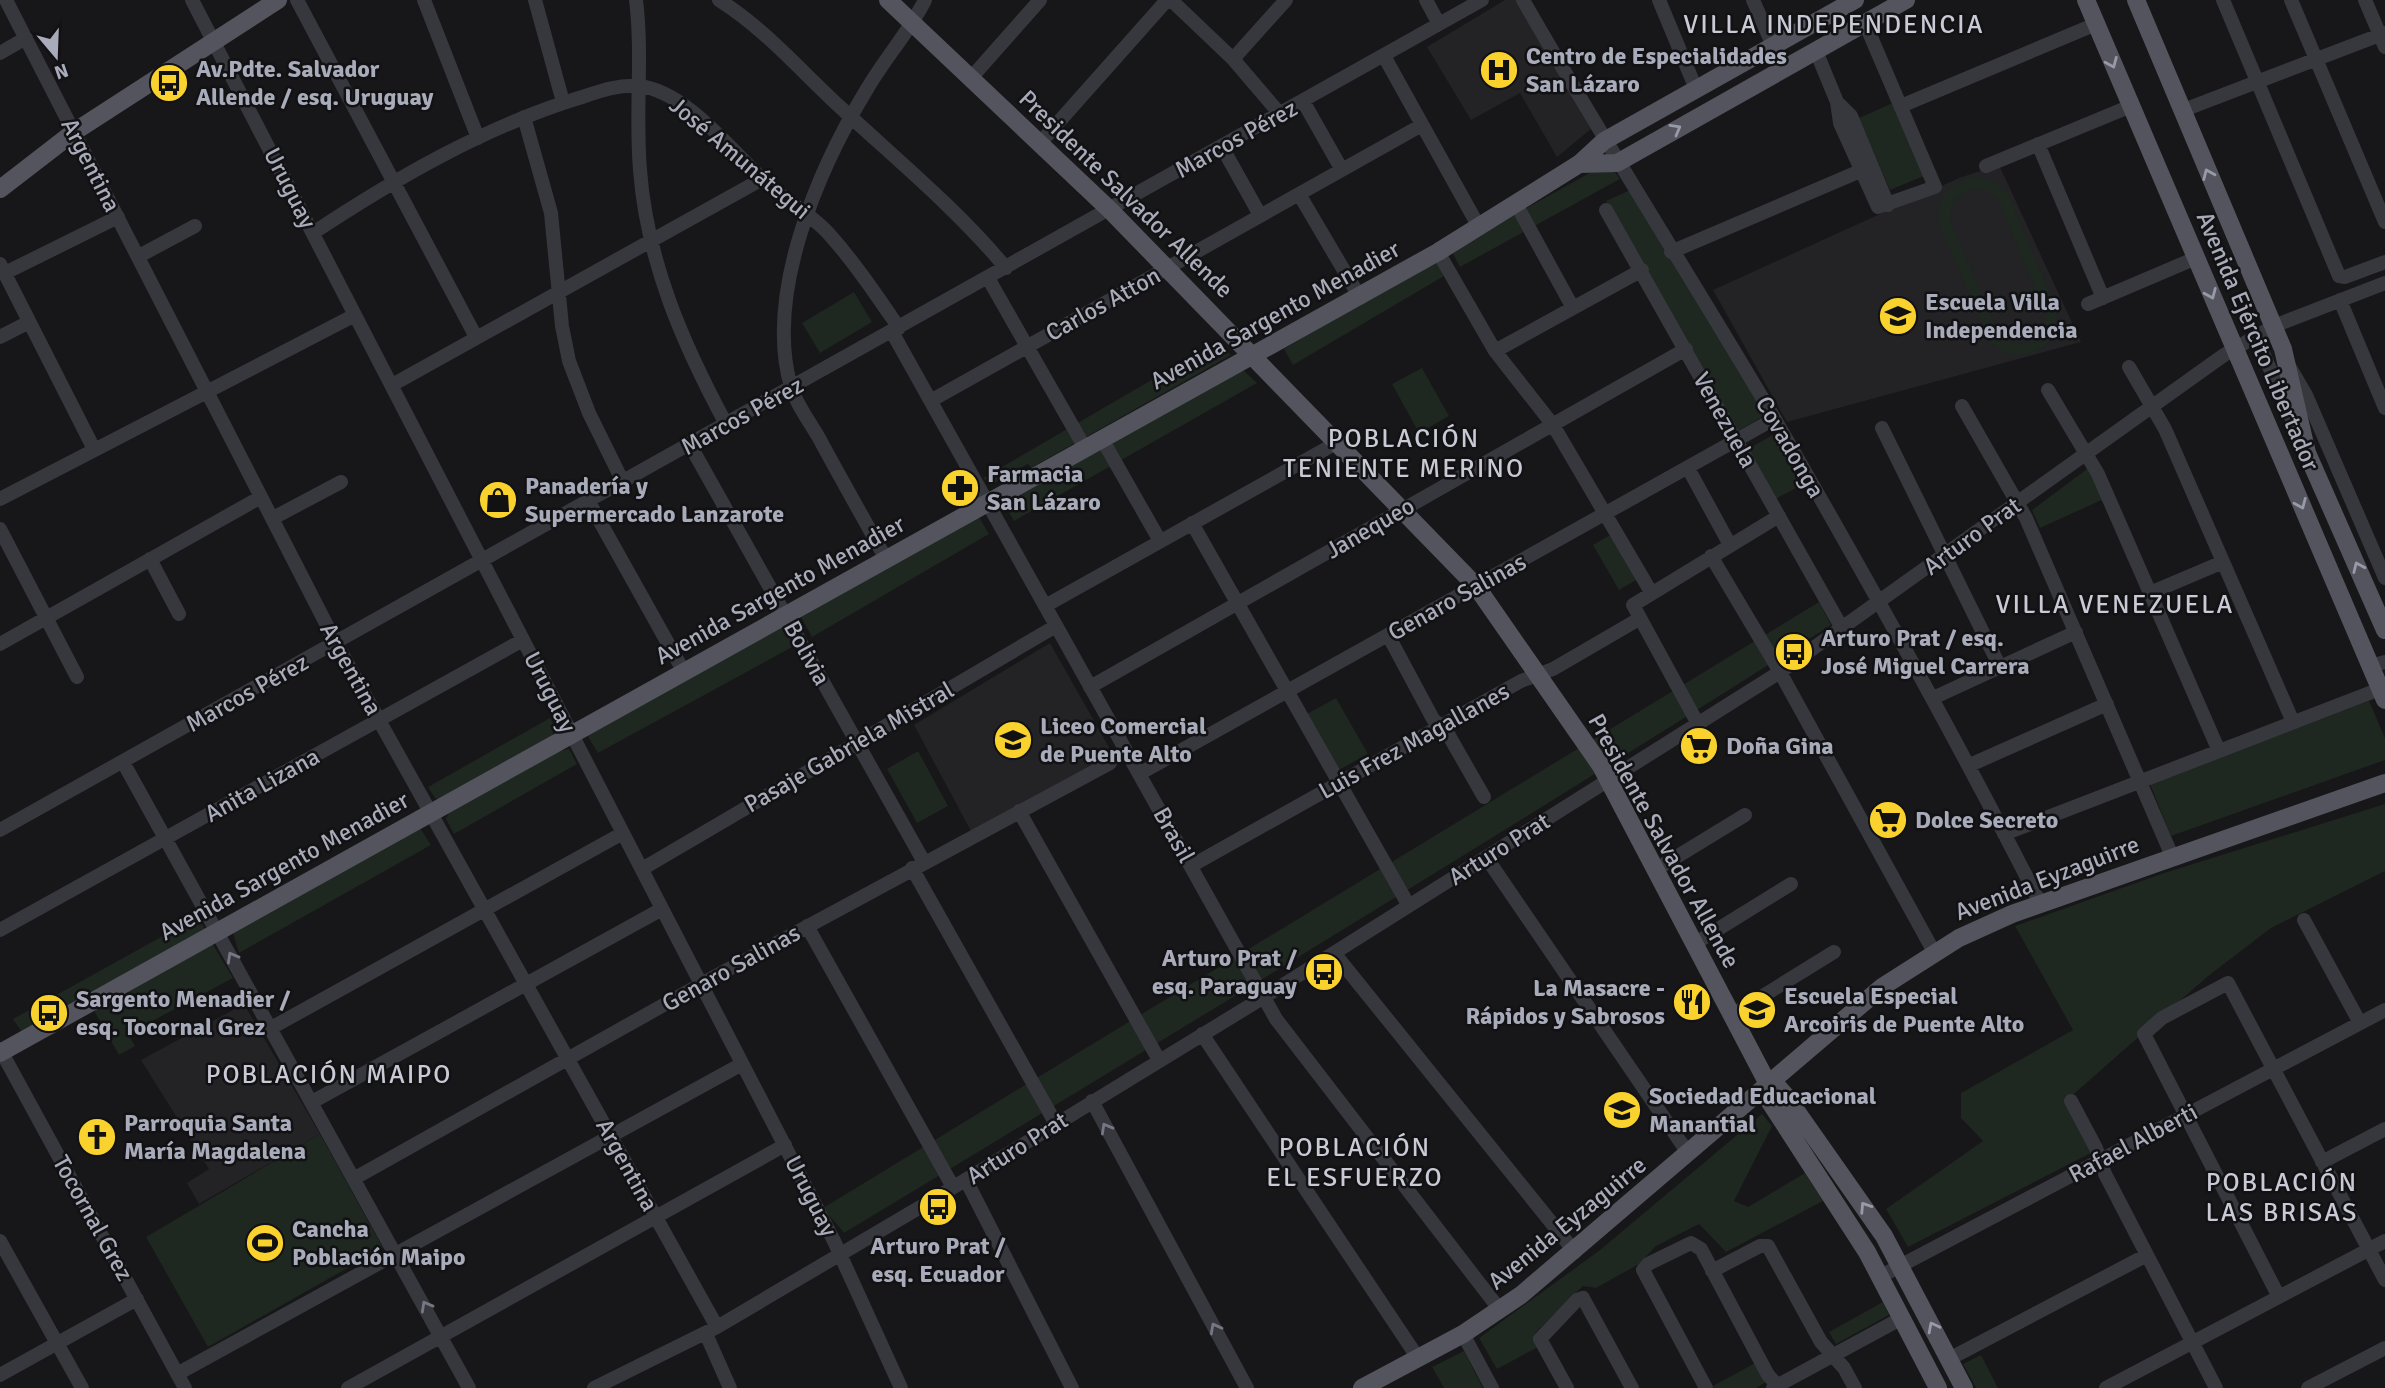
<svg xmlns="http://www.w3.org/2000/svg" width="2385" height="1388" viewBox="0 0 2385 1388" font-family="Signika,sans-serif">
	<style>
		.built { fill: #232225 }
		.green { fill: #1e2720; fill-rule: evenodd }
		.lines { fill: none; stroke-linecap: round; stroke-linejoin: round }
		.minor { stroke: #37373e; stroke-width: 14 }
		.major { stroke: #53545d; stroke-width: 18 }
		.oneway { stroke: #979aa7 }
		.oneway2 { stroke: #757782 }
		.labels { text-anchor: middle; stroke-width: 5; stroke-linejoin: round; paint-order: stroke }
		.poi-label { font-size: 24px; font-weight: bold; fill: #a8abb9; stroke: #121113; text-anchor: start }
		.street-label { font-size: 24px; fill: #a8abb9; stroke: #121113 }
		.neighbourhood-label { font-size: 26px; letter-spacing: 2px; fill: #c9cad5; stroke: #121113 }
	</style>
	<rect width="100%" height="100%" fill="#171618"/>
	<!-- built -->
	<path class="built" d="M1505,0H1517L1591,129L1557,157L1520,93L1471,120L1427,47Z
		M1999,165L2081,342L1787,422L1713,290L1959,178Z
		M1050,643L1115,758L972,833L914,725Z
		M244,1004L320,1134L199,1204L187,1183L209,1169L141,1060Z"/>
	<!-- green -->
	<path class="green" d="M1893,103L1924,176L1890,190L1859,118Z
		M1602,166L1612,168L1620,179L1460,267L1451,250Z
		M1968,177L1991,179L2008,193L2057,311L2054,333L2046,345L2034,353L2018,356L2003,352L1991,343L1938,223C1936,201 1947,185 1968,177ZM1971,189L1986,190L1998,199L2045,314C2046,333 2033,346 2013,343L1997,330L1950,220L1954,201Z
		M1637,187L1769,413L1736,432L1606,201Z
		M1435,259L1444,276L1293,365L1284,349Z
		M854,292L872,322L820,353L802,323Z
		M1217,342L1231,355L1031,468L1028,464L991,485L983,478Z
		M1241,368L1257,383L1014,521L1004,504Z
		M1422,368L1449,416L1419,433L1392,384Z
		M1778,432L1806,483L1773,500L1746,450Z
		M2091,466L2104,499L2040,528L2032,510Z
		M979,517L989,534L812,637L800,615Z
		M1612,534L1638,579L1619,590L1593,545Z
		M1819,602L1831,625C1505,833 1175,1033 844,1233L823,1208Z
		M783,624L796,645L598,753L587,735Z
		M1336,698L1368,754L1337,771L1305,715Z
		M2369,701L2385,738V760L2171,836L2150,784Z
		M550,718L556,729L551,737L440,800L435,798L428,787Z
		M569,749L577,764L454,834L446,819L449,812L558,751Z
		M918,751L948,806L917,823L887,769Z
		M2385,804V871L2271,928L2207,977L2067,1100L2093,1152L1908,1247L1886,1209L1983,1141L1961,1118V1093L2073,1030L2015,926L2161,874Z
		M420,828L431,845L239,953L233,933Z
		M197,917L205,929L21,1031L13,1019Z
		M212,943L233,978L128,1034L135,1046L119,1055L92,1007Z
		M1762,1114L1772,1126L1734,1201L1748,1207L1805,1173L1823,1201L1726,1252L1699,1224L1656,1246L1639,1264L1596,1288L1583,1286L1535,1333L1540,1346L1497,1369L1479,1338L1600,1250Z
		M320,1134L383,1248L208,1347L146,1237Z
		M1883,1302L1889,1315L1836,1344L1829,1332Z
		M1464,1351L1483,1388H1444L1432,1367Z
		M1981,1355L1998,1388H1976L1963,1364Z
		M1757,1362L1768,1381L1756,1388H1714L1713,1386Z"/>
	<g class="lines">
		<!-- minor -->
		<path class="minor" d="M6,0L336,643L717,1327
			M192,0L834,1241L901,1388
			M297,0L476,337
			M424,0L478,138
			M535,0L563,102
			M636,0C643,57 635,113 640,170C647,262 683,344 726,424
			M719,0C764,28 801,71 840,107C896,159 957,209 1006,268
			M1171,0L1233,59L1280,114
			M1426,0L1439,24
			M1523,0C1604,142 1693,280 1776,421C1868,580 1957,740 2040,903
			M1659,0L1696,89
			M1753,0L1773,46
			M2223,0L2339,276L2345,277L2385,262
			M2291,0L2385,222
			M2365,0L2385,47
			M1816,51L1837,102L1840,123L1878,207L1935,187L1865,23
			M0,53L26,38
			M1384,56L1479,227
			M1233,59L1286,0
			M971,78L1040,0
			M1303,101L1342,170
			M1837,102L1851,116L1888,205
			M1901,106L2096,24
			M2181,111L2385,33
			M524,117L551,213L562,326L569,361L589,413L623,482
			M1040,143L1167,0
			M2038,144L2103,298
			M1222,147L1260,215
			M1986,166L2131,106
			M1299,194L1359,296
			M1516,204L1573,308
			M1606,210L1843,630
			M313,233C396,178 486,126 582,97C600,91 620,84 639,86C688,91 736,157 772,188C791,204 813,216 829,234C855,263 877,296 899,328
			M1438,252L1495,351L1553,425L1651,592
			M1671,252L1872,166
			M139,256L195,226
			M0,264L94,449
			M5,273L118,217
			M988,278L1085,448
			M2340,300L2385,408
			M2088,304L2196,258
			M892,332L1276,1019L1500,1310
			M0,337L29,322
			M2256,337L2295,426
			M1495,351L1642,270
			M2289,366L2306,395L2385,578
			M2129,367L2165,429L2293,722
			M392,385L762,179
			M2048,390L2098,474L2219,751
			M932,400L1422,125
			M1962,406L2026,518L2172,856
			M1882,428L2000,667
			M1102,439L1160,541
			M690,445L924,862
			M1688,468L1730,545
			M0,499L355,315
			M589,502L684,672
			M273,518L341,482
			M1192,523L1409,906
			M0,529L77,677
			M1711,556L1780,672L1934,952
			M150,559L179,614
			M886,559C864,519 841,479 819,438C810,422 796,404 791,387C764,293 819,168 867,89C885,58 909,32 925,0
			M2150,593L2223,562
			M1045,606L1338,442
			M1388,635L1433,719L1448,734L1484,797
			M0,644L261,497
			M2370,666L2385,662
			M1090,687L1686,349
			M1933,698L2076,632
			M1698,724L1633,605L1779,516
			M123,762L469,1388
			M1970,765L2107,704
			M1139,774L1774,419
			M1019,811L1159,1060
			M0,830L1482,0
			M2004,834L2380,689
			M1486,857L1688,1153
			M1191,866L1521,681L1553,669L1639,619
			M912,868L1056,1124
			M642,869L1056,626
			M1655,870L1745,815
			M2304,920L2360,1023
			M807,926L953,1187
			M0,930L523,640
			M1694,944L1791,884
			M1334,953L1575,1252
			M1732,1015L1834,952
			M271,1028L623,833
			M1202,1034L1418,1358
			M0,1049L185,1388
			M1092,1101L1247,1388
			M2071,1101L2096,1148L2105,1174L2216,1388
			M312,1102L662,909
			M2322,1162L2385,1129
			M355,1178L701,984L1110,763
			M966,1180L1072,1388
			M0,1241L82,1388
			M1712,1271L1760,1246H1768L1821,1342L1844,1368L1855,1388
			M1881,1276L2385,1010
			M2279,1297L2144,1034L2162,1018L2228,983L2385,1280
			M706,1334L730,1388
			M1463,1334L1492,1388
			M1949,1359L2147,1255
			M177,1374L742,1064
			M0,1375L137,1299
			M348,1388L785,1145
			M594,1388L717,1327L939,1196L1264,997L1780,672L2224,355L2274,326L2385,283
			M1567,1388L1540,1339L1577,1300L1583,1298L1632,1388
			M1706,1388L1643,1270L1648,1264L1691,1243L1701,1249L1768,1375L1780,1388
			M1773,1388L1902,1318
			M2106,1388L2385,1241
			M2308,1388L2385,1348"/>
		<!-- major -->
		<path class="major" d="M888,0L1110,210L1476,586L1601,766L1768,1084
			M2086,0L2385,700
			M2136,0L2283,349L2307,453L2385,630
			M1579,164L1617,163L1906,0
			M0,189L74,132L278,0
			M0,1053L1438,252L1579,164L1604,141L1855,0
			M1768,1084L1777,1086L1785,1095L1884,1236L1964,1388
			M1768,1084L1770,1102L1867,1252L1938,1388
			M1362,1388L1463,1334L1521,1295L1882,987L1959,938L2012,914L2385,783"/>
	</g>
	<!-- one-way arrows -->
	<defs><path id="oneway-chevron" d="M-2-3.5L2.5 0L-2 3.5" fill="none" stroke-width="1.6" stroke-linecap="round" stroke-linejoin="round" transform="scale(1.75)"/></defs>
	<g class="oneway">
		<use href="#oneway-chevron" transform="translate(2112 63) rotate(67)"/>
		<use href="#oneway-chevron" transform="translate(1676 129) rotate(-29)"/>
		<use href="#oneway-chevron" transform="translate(2208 174) rotate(-113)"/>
		<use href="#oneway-chevron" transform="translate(2211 294) rotate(67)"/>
		<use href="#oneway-chevron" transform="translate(2301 504) rotate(67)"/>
		<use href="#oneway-chevron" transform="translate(2358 567) rotate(-114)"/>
		<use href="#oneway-chevron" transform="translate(1865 1207) rotate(-123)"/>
		<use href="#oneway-chevron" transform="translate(1933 1327) rotate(-117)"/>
	</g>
	<g class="oneway2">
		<use href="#oneway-chevron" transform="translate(232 957) rotate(-119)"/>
		<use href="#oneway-chevron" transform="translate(1106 1128) rotate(-119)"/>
		<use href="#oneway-chevron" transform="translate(426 1306) rotate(-119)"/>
		<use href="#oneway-chevron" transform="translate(1215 1328) rotate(-118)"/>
	</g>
	<!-- icons -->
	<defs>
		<g id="hospital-disc" transform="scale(2.0125)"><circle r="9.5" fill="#f9d22d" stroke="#121113"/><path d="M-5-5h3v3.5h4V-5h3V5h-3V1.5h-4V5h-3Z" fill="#111"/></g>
		<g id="bus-disc" transform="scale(2.0125)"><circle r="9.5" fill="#f9d22d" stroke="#121113"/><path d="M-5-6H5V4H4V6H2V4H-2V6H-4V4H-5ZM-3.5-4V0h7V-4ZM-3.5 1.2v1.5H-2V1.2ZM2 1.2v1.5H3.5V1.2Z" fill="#111"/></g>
		<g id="school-disc" transform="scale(2.0125)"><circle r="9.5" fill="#f9d22d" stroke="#121113"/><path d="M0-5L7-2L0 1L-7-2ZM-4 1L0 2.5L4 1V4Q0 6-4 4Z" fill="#111"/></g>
		<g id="pharmacy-disc" transform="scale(2.0125)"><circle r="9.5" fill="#f9d22d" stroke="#121113"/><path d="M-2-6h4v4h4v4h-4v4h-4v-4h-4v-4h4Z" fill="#111"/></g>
		<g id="shop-disc" transform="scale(2.0125)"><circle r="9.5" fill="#f9d22d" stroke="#121113"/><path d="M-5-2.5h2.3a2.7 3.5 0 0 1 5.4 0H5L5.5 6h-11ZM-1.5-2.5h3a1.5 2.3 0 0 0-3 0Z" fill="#111"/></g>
		<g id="supermarket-disc" transform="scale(2.0125)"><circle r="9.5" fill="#f9d22d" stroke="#121113"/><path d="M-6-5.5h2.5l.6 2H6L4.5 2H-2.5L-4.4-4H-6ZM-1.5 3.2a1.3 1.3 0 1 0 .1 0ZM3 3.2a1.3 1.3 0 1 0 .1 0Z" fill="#111"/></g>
		<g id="restaurant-disc" transform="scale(2.0125)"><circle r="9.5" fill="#f9d22d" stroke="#121113"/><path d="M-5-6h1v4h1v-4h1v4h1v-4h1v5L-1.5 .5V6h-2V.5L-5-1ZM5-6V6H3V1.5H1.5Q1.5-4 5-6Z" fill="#111"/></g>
		<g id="church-disc" transform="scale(2.0125)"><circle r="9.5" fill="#f9d22d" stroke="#121113"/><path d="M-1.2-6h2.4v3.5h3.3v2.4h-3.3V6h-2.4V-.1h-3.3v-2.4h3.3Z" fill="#111"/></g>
		<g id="stadium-disc" transform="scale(2.0125)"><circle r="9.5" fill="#f9d22d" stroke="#121113"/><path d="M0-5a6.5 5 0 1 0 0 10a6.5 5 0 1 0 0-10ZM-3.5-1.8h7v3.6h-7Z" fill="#111"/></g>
	</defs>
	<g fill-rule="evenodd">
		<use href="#hospital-disc" x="1499" y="70"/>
		<use href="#bus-disc" x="169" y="83"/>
		<use href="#school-disc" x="1898" y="316"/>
		<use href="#pharmacy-disc" x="960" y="488"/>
		<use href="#shop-disc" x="498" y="500"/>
		<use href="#bus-disc" x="1794" y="652"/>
		<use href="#school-disc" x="1013" y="740"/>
		<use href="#supermarket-disc" x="1699" y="746"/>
		<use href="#supermarket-disc" x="1888" y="820"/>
		<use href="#bus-disc" x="1324" y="972"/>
		<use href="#restaurant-disc" x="1692" y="1002"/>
		<use href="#school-disc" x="1757" y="1010"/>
		<use href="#bus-disc" x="49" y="1013"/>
		<use href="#school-disc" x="1622" y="1110"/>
		<use href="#church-disc" x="97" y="1137"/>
		<use href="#bus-disc" x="938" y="1207"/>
		<use href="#stadium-disc" x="265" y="1243"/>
	</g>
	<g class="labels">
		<!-- poi labels -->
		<g class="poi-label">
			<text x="1526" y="64">Centro de Especialidades<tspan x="1526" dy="28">San Lázaro</tspan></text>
			<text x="196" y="77">Av.Pdte. Salvador<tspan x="196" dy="28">Allende / esq. Uruguay</tspan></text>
			<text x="1925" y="310">Escuela Villa<tspan x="1925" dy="28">Independencia</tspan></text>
			<text x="987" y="482">Farmacia<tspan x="987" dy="28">San Lázaro</tspan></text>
			<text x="525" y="494">Panadería y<tspan x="525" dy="28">Supermercado Lanzarote</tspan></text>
			<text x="1821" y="646">Arturo Prat / esq.<tspan x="1821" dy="28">José Miguel Carrera</tspan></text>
			<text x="1040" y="734">Liceo Comercial<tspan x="1040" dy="28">de Puente Alto</tspan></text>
			<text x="1726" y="754">Doña Gina</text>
			<text x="1915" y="828">Dolce Secreto</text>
			<text x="1297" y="966" text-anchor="end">Arturo Prat /<tspan x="1297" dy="28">esq. Paraguay</tspan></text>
			<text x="1665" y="996" text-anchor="end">La Masacre -<tspan x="1665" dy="28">Rápidos y Sabrosos</tspan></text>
			<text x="1784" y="1004">Escuela Especial<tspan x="1784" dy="28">Arcoiris de Puente Alto</tspan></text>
			<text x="76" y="1007">Sargento Menadier /<tspan x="76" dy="28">esq. Tocornal Grez</tspan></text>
			<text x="1649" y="1104">Sociedad Educacional<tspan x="1649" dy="28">Manantial</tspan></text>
			<text x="124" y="1131">Parroquia Santa<tspan x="124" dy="28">María Magdalena</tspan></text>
			<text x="292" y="1237">Cancha<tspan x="292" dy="28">Población Maipo</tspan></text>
			<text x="938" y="1254" text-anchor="middle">Arturo Prat /<tspan x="938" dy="28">esq. Ecuador</tspan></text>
		</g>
		<!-- street labels -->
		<g class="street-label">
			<text transform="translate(1236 139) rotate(-29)" y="8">Marcos Pérez</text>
			<text transform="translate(740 158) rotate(40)" y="8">José Amunátegui</text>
			<text transform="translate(91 165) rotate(63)" y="8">Argentina</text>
			<text transform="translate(290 188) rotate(63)" y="8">Uruguay</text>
			<text transform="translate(1126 194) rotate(44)" y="8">Presidente Salvador Allende</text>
			<text transform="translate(1103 304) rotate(-29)" y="8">Carlos Atton</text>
			<text transform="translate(1275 315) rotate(-29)" y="8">Avenida Sargento Menadier</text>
			<text transform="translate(2258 341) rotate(67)" y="8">Avenida Ejército Libertador</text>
			<text transform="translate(742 416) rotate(-29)" y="8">Marcos Pérez</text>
			<text transform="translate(1725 420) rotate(61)" y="8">Venezuela</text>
			<text transform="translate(1790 447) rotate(60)" y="8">Covadonga</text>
			<text transform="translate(1370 528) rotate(-30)" y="8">Janequeo</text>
			<text transform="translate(1972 536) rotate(-36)" y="8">Arturo Prat</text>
			<text transform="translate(780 590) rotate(-29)" y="8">Avenida Sargento Menadier</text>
			<text transform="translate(1457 597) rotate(-29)" y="8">Genaro Salinas</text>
			<text transform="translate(807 653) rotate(61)" y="8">Bolivia</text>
			<text transform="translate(351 669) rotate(61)" y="8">Argentina</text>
			<text transform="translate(550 692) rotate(63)" y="8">Uruguay</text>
			<text transform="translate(247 693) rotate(-29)" y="8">Marcos Pérez</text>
			<text transform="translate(1414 741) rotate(-29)" y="8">Luis Frez Magallanes</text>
			<text transform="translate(849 747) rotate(-30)" y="8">Pasaje Gabriela Mistral</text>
			<text transform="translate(262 785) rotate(-29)" y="8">Anita Lizana</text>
			<text transform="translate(1174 835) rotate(61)" y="8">Brasil</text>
			<text transform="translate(1664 841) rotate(61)" y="8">Presidente Salvador Allende</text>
			<text transform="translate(1499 849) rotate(-32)" y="8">Arturo Prat</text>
			<text transform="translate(284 866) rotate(-29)" y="8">Avenida Sargento Menadier</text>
			<text transform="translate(2047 878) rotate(-21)" y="8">Avenida Eyzaguirre</text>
			<text transform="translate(731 968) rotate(-29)" y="8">Genaro Salinas</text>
			<text transform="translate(2133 1143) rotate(-28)" y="8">Rafael Alberti</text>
			<text transform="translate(1017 1148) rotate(-32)" y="8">Arturo Prat</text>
			<text transform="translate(627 1165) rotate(61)" y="8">Argentina</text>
			<text transform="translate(811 1196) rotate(63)" y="8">Uruguay</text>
			<text transform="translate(93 1218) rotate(61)" y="8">Tocornal Grez</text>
			<text transform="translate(1567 1223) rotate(-39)" y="8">Avenida Eyzaguirre</text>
		</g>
		<!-- neighbourhood labels -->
		<g class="neighbourhood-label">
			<text x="1834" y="33">VILLA INDEPENDENCIA</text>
			<text x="1404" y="447">POBLACIÓN<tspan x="1404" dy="30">TENIENTE MERINO</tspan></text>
			<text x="2115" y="613">VILLA VENEZUELA</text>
			<text x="329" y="1083">POBLACIÓN MAIPO</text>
			<text x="1355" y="1156">POBLACIÓN<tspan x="1355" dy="30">EL ESFUERZO</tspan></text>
			<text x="2282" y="1191">POBLACIÓN<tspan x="2282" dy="30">LAS BRISAS</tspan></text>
		</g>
	</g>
	<!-- north arrow -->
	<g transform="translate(56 56) rotate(161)" stroke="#121113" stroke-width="5" paint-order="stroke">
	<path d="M0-5L12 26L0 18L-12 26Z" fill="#a8abb9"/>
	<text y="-10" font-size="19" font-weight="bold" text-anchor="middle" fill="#a8abb9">N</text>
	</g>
</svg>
